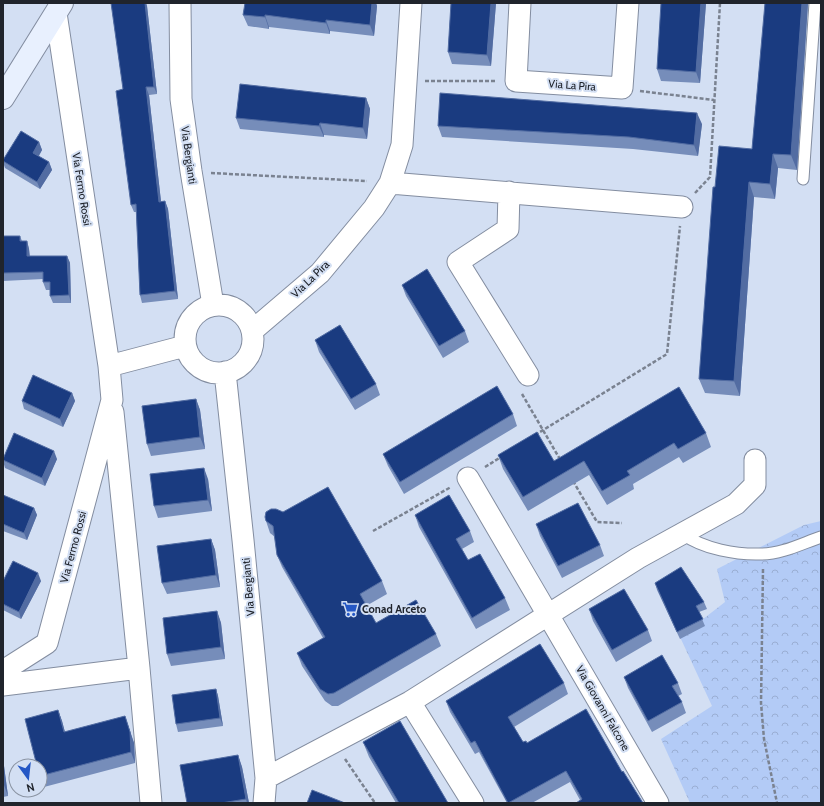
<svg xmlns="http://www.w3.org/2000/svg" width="824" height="806" viewBox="0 0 824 806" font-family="Cabin,sans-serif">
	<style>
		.park { fill: url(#park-crowns) }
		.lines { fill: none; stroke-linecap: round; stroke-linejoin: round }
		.lane-casing { stroke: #838da0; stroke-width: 13 }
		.street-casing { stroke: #838da0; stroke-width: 23 }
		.secondary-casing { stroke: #838da0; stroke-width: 24 }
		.path { stroke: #7a8290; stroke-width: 2.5; stroke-dasharray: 4 2; stroke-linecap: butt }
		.lane { stroke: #fff; stroke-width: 11 }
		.street { stroke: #fff; stroke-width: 21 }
		.secondary { stroke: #e8f0fe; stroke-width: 22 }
		.wall { fill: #768dba }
		.shaded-wall { fill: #526ca2 }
		.building { fill: #1a3b80; stroke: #526ca2 }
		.labels { text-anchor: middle; stroke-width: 4; stroke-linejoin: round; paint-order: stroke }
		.street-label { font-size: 11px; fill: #20242c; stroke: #d3dff3 }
		.poi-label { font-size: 11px; font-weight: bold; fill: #20242c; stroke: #d3dff3; text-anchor: start }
	</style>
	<defs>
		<pattern id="park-crowns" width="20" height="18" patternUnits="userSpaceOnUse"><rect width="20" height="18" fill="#b3cbf6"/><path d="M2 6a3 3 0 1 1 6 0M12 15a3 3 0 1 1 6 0" fill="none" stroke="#9aaed3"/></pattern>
	</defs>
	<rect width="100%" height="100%" fill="#d3dff3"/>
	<!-- park -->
	<path class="park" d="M821,521V803H690L661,739L712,706L680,637L725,602L717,569L804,525Z"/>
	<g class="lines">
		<!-- lane casing -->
		<g class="lane-casing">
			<path id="lane" d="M803,179L815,3
				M683,534C703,549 737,555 762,554C782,554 803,543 821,537"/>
		</g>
		<!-- street casing -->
		<g class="street-casing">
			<path id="street" d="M180,3L181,99L191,171L213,305
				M520,3L516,81L622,88L628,3
				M390,183L682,207
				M509,192L508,229L458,262L528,375
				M185 339a34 34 0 1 1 68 0a34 34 0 1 1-68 0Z
				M252,331L320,273L374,208L390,183L402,145L411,3
				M109,366L185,346
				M225,372L243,540L266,778L264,803
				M468,478L658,803
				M139,668L151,803
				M3,671L47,643L112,400L109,366L56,13
				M3,685L139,668L113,412
				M410,702L473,803
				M266,778L410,702L638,558L736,504L755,485V460"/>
		</g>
		<!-- secondary casing -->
		<g class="secondary-casing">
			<path id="secondary" d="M3,98L62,3"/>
		</g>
		<!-- path -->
		<path class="path" d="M425,81H496
			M640,91L714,100
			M211,173L367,181
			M695,193L710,177L720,3
			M522,394L561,461
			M535,435L667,354L680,226
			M485,467L501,457
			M573,481L597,522L622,523
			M373,531L451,487
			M763,569L761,703L764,739L777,803
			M345,759L375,803"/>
		<!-- lane -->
		<use href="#lane" class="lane"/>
		<!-- street -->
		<use href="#street" class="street"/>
		<!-- secondary -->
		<use href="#secondary" class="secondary"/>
	</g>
	<!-- wall -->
	<path class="wall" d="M111,3H146L147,6L157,94L149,95L161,202L165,201L168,209L178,299L142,303L140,295L136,212H134L131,205L123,89Z
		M245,3H376L377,6L374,36L330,31V34L269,27V29L248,26L243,15Z
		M451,3H496L491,66L452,64L448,52Z
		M706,3L700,83L661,81L657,69Z
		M765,3H808L797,170L778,168L775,199L754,197L740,396L705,393L699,379L752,149Z
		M366,98L370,109L367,139L324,135V137L240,129L236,118Z
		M702,124L698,156L633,149L442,137L438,126Z
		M39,142L42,150L39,156L49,162L52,170L40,189L5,168L3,162V160Z
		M3,236H20L22,241H27L29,249L30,256H67L70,263L71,303H53L50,296V290H46L43,282V279L3,281Z
		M402,285L465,331L469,342L443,358L406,296Z
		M315,340L376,384L380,395L355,410L319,352Z
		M72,393L75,401L63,427L24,409L22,401Z
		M196,399L200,410L205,449L151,456L147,444Z
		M513,414L517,426L404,494L388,466L383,454Z
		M706,433L711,447L683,463L679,457L633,484L634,489L607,505L589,475L528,511L503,469L498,455L554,461Z
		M3,459H57L45,486L5,468L3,461Z
		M208,479L212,511L158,518L154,506Z
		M3,495L34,508L37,515L27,540L3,531Z
		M415,515L470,531L474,542L462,549L468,560L505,598L510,610L476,629L419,527Z
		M266,521L382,581L387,594L366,606L376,623L436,634L441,646L338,706H332L325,701L302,666L297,653L323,638L282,567L277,555L275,537L270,533Z
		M536,524L600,545L604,556L562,578L540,536Z
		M211,539L215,550L220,587L167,594L162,583Z
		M3,581H41L21,619L3,610Z
		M655,583L704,602L707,609L699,612L705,626L680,639L657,590Z
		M589,609L648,630L652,641L616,662L593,621Z
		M217,611L221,623L225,659L171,666L167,654Z
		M624,677L678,683L682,694L678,696L682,702L686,713L652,732L628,688Z
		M564,683L568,694L514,727L523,742L622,772L580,800L570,782L532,803H507L479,752L475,754L450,712L446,701Z
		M216,689L218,696L223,726L178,732L176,724Z
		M58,710L62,721L65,732L125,716L134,743L135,763L44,787L40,776Z
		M363,742L448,803H396L369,757Z
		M238,755L242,767L249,803H187Z
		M3,763L4,766L8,796L3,797Z"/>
	<!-- shaded-wall -->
	<path class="shaded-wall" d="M145,3H146L147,6L157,94L154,87Z
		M372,3H376L377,6L374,36L370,25Z
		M491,3H496L491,66L487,55Z
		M701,3H706L700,83L696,72Z
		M802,3H808L797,170L791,155Z
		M265,15L269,27V29L265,17Z
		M326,20L330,31V34L326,23Z
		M146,87L149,95L162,210L159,202Z
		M366,98L370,109L367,139L363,128Z
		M697,113L702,124L698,156L694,145Z
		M320,123L324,135V137L319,126Z
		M39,142L42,150L36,160L33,153Z
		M773,154L778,168L775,199L770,184Z
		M49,162L52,170L40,189L37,182Z
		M749,182L754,197L740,396L734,381Z
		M165,201L168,209L178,299L175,291Z
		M27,241L29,249L30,264L27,256Z
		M67,256L70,263L71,303L69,295Z
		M72,393L75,401L63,427L60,419Z
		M196,399L200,410L205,449L200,437Z
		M54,451L57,459L45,486L42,478Z
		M204,468L208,479L212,511L208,500Z
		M34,508L37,515L27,540L24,533Z
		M211,539L215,550L220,587L216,575Z
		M38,573L41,581L21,619L19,612Z
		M217,611L221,623L225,659L221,647Z
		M216,689L218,696L223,726L220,718Z
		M58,710L62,721L68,744L64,732Z
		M125,716L134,743L135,763L131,752Z
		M238,755L242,767L249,803H247L246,799Z
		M3,763L4,766L8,796L4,785L3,778Z"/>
	<!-- building -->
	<path class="building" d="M111,3H145L154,87H146L159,202L165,201L175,291L140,295L136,204L131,205L116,91L123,89Z
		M245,3H372L370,25L326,20V23L265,15V17L243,15Z
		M451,3H491L487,55L448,52Z
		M661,3H701L696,72L657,69Z
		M765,3H802L791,155L773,154L770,184L749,182L734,381L699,379L713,187H715L719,146L752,149Z
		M240,84L366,98L363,128L320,123L319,126L236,118Z
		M440,93L697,113L694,145L629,137L438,126Z
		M21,131L39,142L33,153L49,162L37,182L3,161V160Z
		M3,236H20V241H27V256H67L69,295L50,296V282H43V272L3,273Z
		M427,269L465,331L439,346L402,285Z
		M340,325L376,384L351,399L315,340Z
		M33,375L72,393L60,419L22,401Z
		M497,386L513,414L400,482L383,454Z
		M679,387L706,433L678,449L674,443L627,471L630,475L602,491L584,461L523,497L498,455L537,432L554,461Z
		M196,399L200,437L147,444L142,406Z
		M14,433L54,451L42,478L3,460V459Z
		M204,468L208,500L154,506L150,474Z
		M328,487L382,581L360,594L376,623L416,600L436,634L334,693L328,694L320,689L297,653L325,637L277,555L273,526L266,521L265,517L266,512L271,509H276L283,512Z
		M3,495L34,508L24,533L3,524Z
		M449,495L470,531L456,539L468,560L480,554L505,598L472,618L415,515Z
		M578,503L600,545L558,566L536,524Z
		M211,539L216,575L162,583L157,546Z
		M13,561L38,573L19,612L3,604V581Z
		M681,567L704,602L696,606L703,619L677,632L655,583Z
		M624,589L648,630L612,650L589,609Z
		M217,611L221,647L167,654L163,618Z
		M540,644L564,683L508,717L523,742L526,741L527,743L586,709L622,772L623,771L643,803H576L582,799L566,771L508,803L475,741L471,743L446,701Z
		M662,655L678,683L672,686L682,702L648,721L624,677Z
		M216,689L220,718L176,724L172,695Z
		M58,710L64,732L125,716L130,732L131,752L40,776V766H37L25,719Z
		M400,721L448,803H399L363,742Z
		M238,755L246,799L221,803H187L180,765Z
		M312,790L345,803H307Z"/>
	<!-- icons -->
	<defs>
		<g id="supermarket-bare" transform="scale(1.2)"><path d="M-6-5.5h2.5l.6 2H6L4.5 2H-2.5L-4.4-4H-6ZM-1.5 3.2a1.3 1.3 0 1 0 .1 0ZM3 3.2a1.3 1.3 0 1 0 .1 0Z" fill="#2457c5" stroke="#d3dff3" stroke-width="2.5" paint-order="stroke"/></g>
	</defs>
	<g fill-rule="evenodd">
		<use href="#supermarket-bare" x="350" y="609"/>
	</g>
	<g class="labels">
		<!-- street labels -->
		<g class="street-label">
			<text transform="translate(572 85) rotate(4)" y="4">Via La Pira</text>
			<text transform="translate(189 155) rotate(82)" y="4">Via Bergianti</text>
			<text transform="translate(82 189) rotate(81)" y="4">Via Fermo Rossi</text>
			<text transform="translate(310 279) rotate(-44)" y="4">Via La Pira</text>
			<text transform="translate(73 547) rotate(-75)" y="4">Via Fermo Rossi</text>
			<text transform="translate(248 587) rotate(-95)" y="4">Via Bergianti</text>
			<text transform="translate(603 708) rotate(60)" y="4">Via Giovanni Falcone</text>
		</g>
		<!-- poi labels -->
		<g class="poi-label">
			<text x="362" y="613">Conad Arceto</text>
		</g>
	</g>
	<!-- border -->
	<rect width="824" height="806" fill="none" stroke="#20242c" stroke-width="8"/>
	<!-- north arrow -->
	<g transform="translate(28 778) rotate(165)"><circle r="19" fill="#d3dff3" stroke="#8b94a3"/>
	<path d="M0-3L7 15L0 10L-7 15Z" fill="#2457c5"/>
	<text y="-6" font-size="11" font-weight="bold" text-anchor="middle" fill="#20242c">N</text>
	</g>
</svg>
